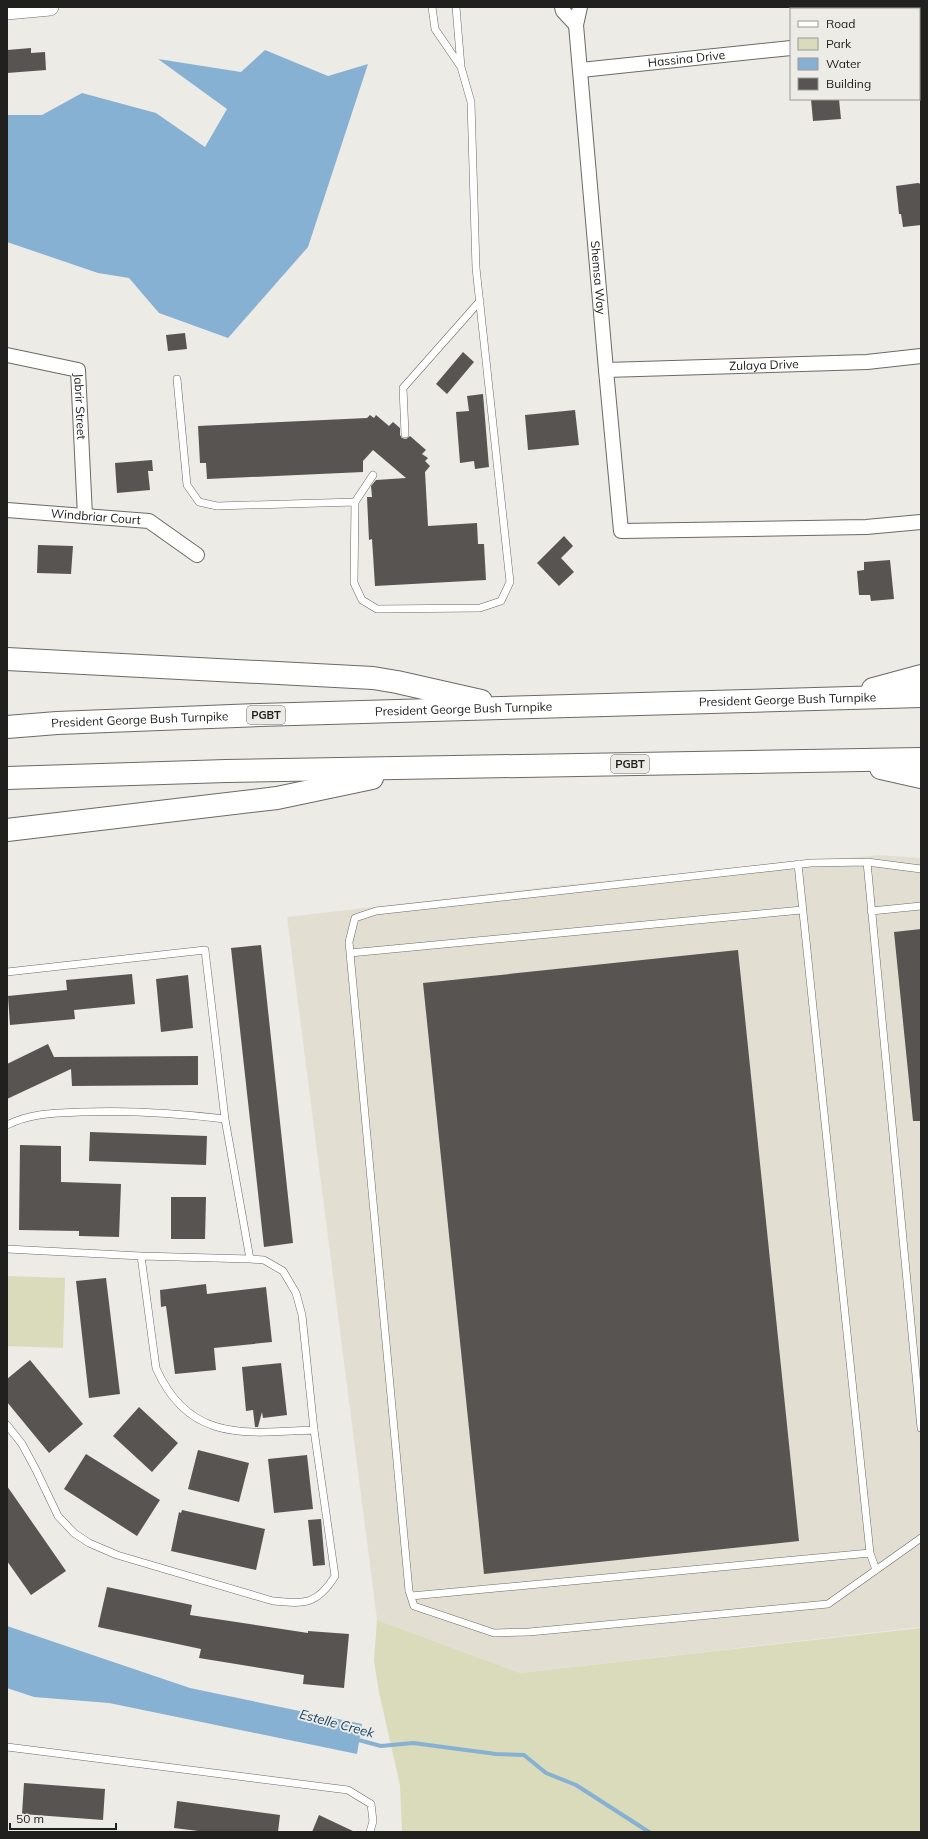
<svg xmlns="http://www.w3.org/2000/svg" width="928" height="1839" viewBox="0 0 928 1839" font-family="Mulish,sans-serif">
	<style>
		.built { fill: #e2dfd2 }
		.green { fill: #d9dbba }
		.water { fill: #87b1d2 }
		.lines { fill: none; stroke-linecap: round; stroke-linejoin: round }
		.stream { stroke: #87b1d2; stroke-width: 4 }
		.building { fill: #585451 }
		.service-casing { stroke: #6b6a65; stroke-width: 8 }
		.minor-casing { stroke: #6b6a65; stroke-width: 16 }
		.tertiary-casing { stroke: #6b6a65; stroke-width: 18 }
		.motorway-casing { stroke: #6b6a65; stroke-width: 24 }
		.service { stroke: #fff; stroke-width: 7 }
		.minor { stroke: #fff; stroke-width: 14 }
		.tertiary { stroke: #fff; stroke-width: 17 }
		.motorway { stroke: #fff; stroke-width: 22 }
		.labels { text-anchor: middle; stroke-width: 4; stroke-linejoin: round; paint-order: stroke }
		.shield { fill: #edebe6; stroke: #5e5d5a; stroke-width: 1 }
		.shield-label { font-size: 11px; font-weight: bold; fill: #20201e }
		.street-label { font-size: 12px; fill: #20201e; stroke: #edebe6 }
		.water-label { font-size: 13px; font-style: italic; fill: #124364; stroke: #edebe6 }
	</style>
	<rect width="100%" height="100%" fill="#edebe6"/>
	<!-- built -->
	<path class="built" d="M879,855L921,858V1627L520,1673L377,1620L287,917L563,885Z"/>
	<!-- green -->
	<path class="green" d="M7,1276L65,1278L63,1348L7,1346Z
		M377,1620L520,1673L921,1628V1832H402L400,1785L379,1692L374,1661Z"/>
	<!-- water -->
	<path class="water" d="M265,50L328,76L368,64L308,247L228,338L159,313L129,278L98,273L7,242V115H42L82,93L156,113L205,147L227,109L158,59L241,72Z
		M7,1626L190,1688L362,1724L357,1754L109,1703L34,1697L7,1688Z"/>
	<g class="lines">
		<!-- stream -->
		<path class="stream" d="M355,1739L381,1746L413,1743L496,1754L524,1755L546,1773L576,1785L649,1832"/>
	</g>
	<!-- building -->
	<path class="building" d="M31,48V53L45,52L46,70L7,73V50Z
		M811,99H839L841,119L813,121Z
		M918,183L921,184V225L903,227L901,214H899L896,186Z
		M185,333L187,349L168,351L166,335Z
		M463,352L474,362L447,394L436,384Z
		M483,394L489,467L475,469L474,461L460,463L456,412L469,411L467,396Z
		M575,410L579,445L528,450L525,415Z
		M370,415L374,418L376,415L389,426L393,422L400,428V435L402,438L406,439L410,436L426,450L422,454L428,458L425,461L430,466L425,472L428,526L477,523L478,544H484L486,580L375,586L372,539L369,540L367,497H372L371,486L376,480L406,478L373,450L363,461V472L207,479L206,463H200L198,426L367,418Z
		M152,460L153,471H148L150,490L117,493L115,463Z
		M564,536L573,546L561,558L574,572L559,586L537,563Z
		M38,545L73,546L71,574L37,573Z
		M890,560L894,599L871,601L870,595H859L857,571L864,570V562Z
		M921,929V1121H913L894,932Z
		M261,945L293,1243L264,1247L231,948Z
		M738,950L799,1541L484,1574L423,983Z
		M132,974L135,1004L74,1010L75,1019L10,1025L8,996L67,990L66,980Z
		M188,975L193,1028L161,1032L156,979Z
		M48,1044L54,1057L198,1056V1085L72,1086L71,1069L7,1099V1064Z
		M90,1132L207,1136L206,1165L89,1161Z
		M20,1145L61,1146V1182L121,1184L119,1237L79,1236V1231L19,1230Z
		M171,1197H206L205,1239H171Z
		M106,1278L120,1394L89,1398L76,1281Z
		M206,1284L207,1294L266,1287L272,1342L214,1348L216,1370L175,1374L166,1306L161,1307L160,1290Z
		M30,1360L83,1424L49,1453L7,1402V1379Z
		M281,1363L287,1415L263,1418L262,1412L258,1427H255L253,1410L246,1411L242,1367Z
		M139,1407L178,1443L152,1472L113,1436Z
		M198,1450L249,1463L239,1502L188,1489Z
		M86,1454L160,1500L137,1536L64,1489Z
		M307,1455L313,1509L274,1513L268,1459Z
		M7,1486L66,1571L31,1595L7,1561Z
		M182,1510L265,1529L256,1570L171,1551L179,1512L181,1513Z
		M321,1519L325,1565L313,1566L308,1520Z
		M107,1587L192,1605L190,1615L308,1633V1631L349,1634L344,1688L303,1684L304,1675L199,1658L201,1649L98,1627Z
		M24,1783L105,1789L103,1820L22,1814Z
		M177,1801L280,1815L278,1832H206L174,1828Z
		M319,1815L355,1832H312Z"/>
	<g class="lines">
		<!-- service casing -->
		<g class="service-casing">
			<path id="service" d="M432,7L435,29L461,67
				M177,379L187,485L199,502L217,506L355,502
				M405,434L403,388L480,301
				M373,475L355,502L354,583L362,600L377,609L480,608L501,601L510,582L476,268L471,102L461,67L456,7
				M867,862L811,863L376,911L355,918L349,942L409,1591L414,1606L494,1633L529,1632L828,1604L921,1538
				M798,864L870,1553L876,1570
				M921,869L867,862L921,1428
				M871,911L921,906
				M350,953L802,910
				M7,972L205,950L225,1119L250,1259
				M7,1125C31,1113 55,1113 81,1112C130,1110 177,1113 225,1119
				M7,1249L141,1256L250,1259L264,1260L283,1271L296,1293L302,1315L314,1430L335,1576C317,1605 305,1604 273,1601L117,1555L89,1543L74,1533L58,1516L36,1470L22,1444L7,1425
				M141,1256L156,1368C189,1443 246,1433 314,1430
				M411,1596L870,1553
				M7,1747L348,1790L371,1804L373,1821L370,1832"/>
		</g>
		<!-- minor casing -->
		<g class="minor-casing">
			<g id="minor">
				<path d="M562,7L563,11L576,25"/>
				<path id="s1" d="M580,7L576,25L606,370L621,531L866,527L921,522"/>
				<path d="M919,34H921"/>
				<path id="s2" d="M581,70L791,48"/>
				<path id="s3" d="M7,355L78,370L85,516"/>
				<path id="s4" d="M606,370L867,362L921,356"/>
				<path id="s5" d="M7,510L149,521L197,555"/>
			</g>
		</g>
		<!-- tertiary casing -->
		<g class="tertiary-casing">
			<path id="tertiary" d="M7,11L50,7"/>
		</g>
		<!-- motorway casing -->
		<g class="motorway-casing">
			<g id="motorway">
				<path d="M7,659L373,678L397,682L481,701"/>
				<path d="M873,689L921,676"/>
				<path id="s6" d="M7,727L57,723L259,715L921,696"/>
				<path d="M881,768L921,777"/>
				<path d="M7,778L226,771L921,759"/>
				<path d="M7,830L277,798L372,778"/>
			</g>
		</g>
		<!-- service -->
		<use href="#service" class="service"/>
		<!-- minor -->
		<use href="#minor" class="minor"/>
		<!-- tertiary -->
		<use href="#tertiary" class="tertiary"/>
		<!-- motorway -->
		<use href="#motorway" class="motorway"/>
	</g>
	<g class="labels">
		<!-- shield labels -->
		<g class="shield">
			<rect x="247" y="706" width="38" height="18" rx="3"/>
			<rect x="611" y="755" width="38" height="18" rx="3"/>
		</g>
		<g class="shield-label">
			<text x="266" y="719">PGBT</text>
			<text x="630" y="768">PGBT</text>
		</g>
		<!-- street labels -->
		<g class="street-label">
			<text dy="4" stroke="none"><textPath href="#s2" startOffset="106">Hassina Drive</textPath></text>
			<text dy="4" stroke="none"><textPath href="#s1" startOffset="272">Shemsa Way</textPath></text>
			<text dy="4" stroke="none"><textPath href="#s4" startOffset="158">Zulaya Drive</textPath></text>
			<text dy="4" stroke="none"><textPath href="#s3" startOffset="109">Jabrir Street</textPath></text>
			<text dy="4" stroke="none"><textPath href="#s5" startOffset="89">Windbriar Court</textPath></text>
			<text dy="4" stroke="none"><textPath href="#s6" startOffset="781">President George Bush Turnpike</textPath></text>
			<text dy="4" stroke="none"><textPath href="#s6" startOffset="457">President George Bush Turnpike</textPath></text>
			<text dy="4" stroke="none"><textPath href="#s6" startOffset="133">President George Bush Turnpike</textPath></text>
		</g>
		<!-- water labels -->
		<g class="water-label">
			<text transform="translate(337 1723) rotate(15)" y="5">Estelle Creek</text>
		</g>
	</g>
	<!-- border -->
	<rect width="928" height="1839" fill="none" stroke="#20201e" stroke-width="16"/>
	<!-- legend -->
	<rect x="790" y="8" width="130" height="92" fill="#edebe6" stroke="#9b9a96"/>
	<rect x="798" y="21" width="20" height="6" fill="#ffffff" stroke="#9b9a96"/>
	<text x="826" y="28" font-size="12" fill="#20201e">Road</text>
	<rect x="798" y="38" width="20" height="12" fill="#d9dbba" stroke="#9b9a96"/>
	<text x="826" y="48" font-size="12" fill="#20201e">Park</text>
	<rect x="798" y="58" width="20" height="12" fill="#87b1d2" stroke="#9b9a96"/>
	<text x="826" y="68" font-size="12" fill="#20201e">Water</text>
	<rect x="798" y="78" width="20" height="12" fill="#585451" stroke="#9b9a96"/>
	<text x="826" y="88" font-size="12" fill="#20201e">Building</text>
	<!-- scale -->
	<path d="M10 1823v6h106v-6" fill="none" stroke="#20201e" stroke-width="2"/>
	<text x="16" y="1823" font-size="12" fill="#20201e" stroke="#edebe6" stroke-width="3" paint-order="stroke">50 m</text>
</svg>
